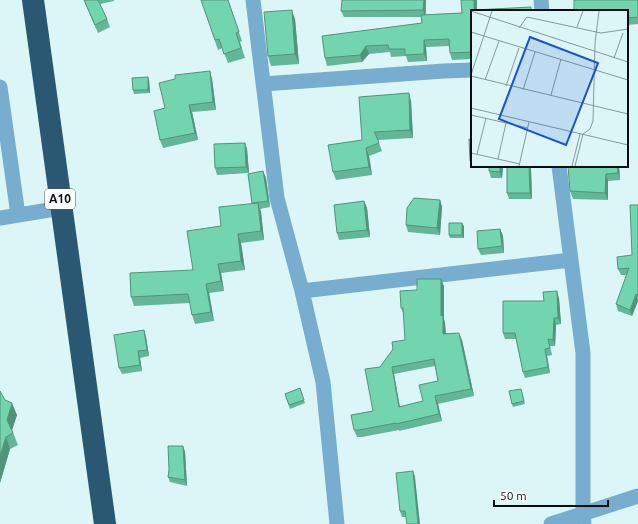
<svg xmlns="http://www.w3.org/2000/svg" width="638" height="524" viewBox="0 0 638 524" font-family="Ubuntu,sans-serif">
	<style>
		.lines { fill: none; stroke-linecap: round; stroke-linejoin: round }
		.street { stroke: #77adce; stroke-width: 15 }
		.highway { stroke: #2a5872; stroke-width: 22 }
		.wall { fill: #63b697; fill-rule: evenodd }
		.shaded-wall { fill: #50947b }
		.building { fill: #73d4b0; stroke: #50947b; fill-rule: evenodd }
		.labels { text-anchor: middle; stroke-width: 3; stroke-linejoin: round; paint-order: stroke }
		.shield { fill: #f9feff; stroke: #4f5657; stroke-width: 1 }
		.shield-label { font-size: 12px; font-weight: bold; fill: #060e0f }
		.inset-road { fill: none; stroke: #86999a; stroke-width: 1 }
		.view { fill: #1d4ed8; fill-opacity: 0.15; stroke: #1d4ed8; stroke-width: 2 }
		.inset-edge { fill: none; stroke: #060e0f; stroke-width: 2 }
	</style>
	<rect width="100%" height="100%" fill="#dcf6f7"/>
	<g class="lines">
		<!-- street -->
		<path class="street" d="M253,0L277,198L302,291L323,382L337,524
			M541,0L542,11
			M263,84L444,71L472,70
			M0,87L18,215
			M559,166L571,260L583,353V514L584,524
			M0,218L61,208
			M302,291L571,260
			M551,524L638,496"/>
		<!-- highway -->
		<path class="highway" d="M33,0L105,524"/>
	</g>
	<!-- wall -->
	<path class="wall" d="M84,0H114V1L100,4L107,19L110,27L98,33L88,10Z
		M201,0H228L242,41L240,42L245,58L228,63L222,48L218,50Z
		M426,0V15L462,13L472,11V59L452,60L450,53V46L426,47L427,61L408,62L406,56L391,57L390,52L369,54L362,62L327,66L325,58L422,23L421,17H344L341,11Z
		M638,0V24L627,25V11Z
		M295,19L299,64L271,66L268,56Z
		M210,71L212,79L216,110L192,112L198,140L163,148L160,140L165,108Z
		M149,80L150,93L134,94L133,90Z
		M411,101L413,138L378,140L382,151L369,156L372,175L336,180L333,172L362,140Z
		M472,139V166H503L502,178H491L489,171V168L472,167L470,161Z
		M245,143L247,149L249,173L217,175L215,168Z
		M507,166H530L531,169L532,199H509L507,193Z
		M619,166L620,180L608,181V200L573,199L570,191Z
		M263,171L266,178L270,207L260,209L261,212L264,240L241,243L245,270L221,273L224,291L209,293L214,321L195,324L192,315L190,303L134,306L131,297L193,270L221,226L252,203L248,174Z
		M440,200L442,207L440,235L408,232L406,225Z
		M364,201L367,208L370,237L339,240L337,233Z
		M638,205V301L632,316L618,311L616,304L627,275H621L618,269L632,255Z
		M464,226V238H450L449,235Z
		M500,229L503,236L504,253L481,255L478,249Z
		M444,286V319L445,323L446,333L462,340L474,396L438,404L442,421L399,431V430L362,437H357L354,430L373,411L380,367L405,340L404,315L401,308L417,290ZM435,366L438,381L423,401L400,407L394,374Z
		M559,298L561,324L556,325L555,346H550L552,355L547,356L550,373L525,378L523,372L516,339H505L503,333L544,301Z
		M144,330L146,337L149,356L140,358L142,371L122,374L119,368Z
		M300,388L305,403L290,409L285,394Z
		M522,392L525,404L513,407L512,404Z
		M5,400L17,415L12,430L18,445L10,449L0,483Z
		M183,446L185,452L187,486L170,482L168,477L169,470Z
		M413,471L415,477L406,517H402L400,511Z"/>
	<!-- shaded-wall -->
	<path class="shaded-wall" d="M424,0H426L425,17L423,10Z
		M474,0H477V11L474,10Z
		M292,10L295,19L299,64L295,54Z
		M424,40L426,47L427,61L424,54Z
		M366,46L369,54L362,62L360,55Z
		M210,71L212,79L216,110L213,102Z
		M148,77L149,80L150,93L148,90Z
		M409,93L411,101L413,138L410,130Z
		M189,105L192,112L198,140L195,133Z
		M245,143L247,149L249,173L246,167Z
		M366,148L369,156L372,175L369,167Z
		M500,166H503L502,178L500,172Z
		M529,166H530L531,169L532,199L530,193Z
		M617,166H619L620,180L618,173Z
		M263,171L266,178L270,207L268,201Z
		M606,174L608,181V200L605,193Z
		M440,200L442,207L440,235L437,228Z
		M364,201L367,208L370,237L367,230Z
		M258,203L261,212L264,240L261,231Z
		M462,223L464,226V238L462,235Z
		M500,229L503,236L504,253L502,246Z
		M238,234L241,243L245,270L241,261Z
		M218,264L221,273L224,291L221,281Z
		M441,279L444,286V319L445,323L446,341L443,334L441,316Z
		M206,284L209,293L214,321L211,312Z
		M557,291L559,298L561,324L558,318Z
		M636,294L638,301L632,316L630,310Z
		M554,318L556,325L555,346L553,340Z
		M144,330L146,337L149,356L147,350Z
		M459,333L462,340L474,396L471,389Z
		M545,349L547,356L550,373L548,367Z
		M138,351L140,358L142,371L140,365Z
		M392,367L394,374L401,414L399,407Z
		M435,396L438,404L442,421L439,414Z
		M12,403L17,415L11,433L7,420Z
		M6,437L10,449L0,483V456Z
		M183,446L185,452L187,486L185,480Z
		M413,471L415,477L420,524H418Z"/>
	<!-- building -->
	<path class="building" d="M84,0H98L107,19L95,25Z
		M201,0H228L239,32L236,33L241,48L224,54L219,39L215,40Z
		M342,0H424L423,10L341,11Z
		M461,0H474V10L531,7V11H472V52L450,53L449,39L424,40V54L405,55V49H389L388,45L366,46L360,55L325,58L322,36L422,23L421,15L462,13Z
		M574,0H638V17L627,18V11H574Z
		M292,10L295,54L268,56L264,12Z
		M210,71L213,102L189,105L195,133L160,140L154,111L165,108L159,83L175,79V75Z
		M148,77V90H133L132,78Z
		M409,93L410,130L374,132L375,133L379,143L366,148L369,167L333,172L328,145L362,140L359,97Z
		M469,139H472V161H470Z
		M245,143L246,167L215,168L214,144Z
		M489,166H500V172L489,171Z
		M507,166H529L530,193H507Z
		M568,166H617L618,173L606,174L605,193L570,191Z
		M263,171L268,201L252,203L248,174Z
		M414,198L440,200L437,228L406,225L407,208Z
		M364,201L367,230L337,233L334,205Z
		M258,203L261,231L238,234L241,261L218,264L221,281L206,284L211,312L192,315L188,294L131,297L130,273L193,270L187,231L221,226L219,207Z
		M630,205H638V295L636,294L630,310L616,304L629,268L618,269L617,257L632,255Z
		M449,223H462V235H449Z
		M500,229L502,246L478,249L477,231Z
		M417,279H441V316L443,315V334L459,333L471,389L435,396L439,414L396,424V423L359,430H354L351,415L373,411L365,369L380,367L393,349L392,342L405,340L403,308H401L400,291L417,290ZM434,359L438,381L419,385L423,401L399,407L392,367Z
		M557,291L558,318H554L553,340L548,339L550,348L545,349L548,367L523,372L515,333H503V301H544L543,292Z
		M144,330L147,350L138,351L140,365L119,368L114,335Z
		M300,388L304,400L289,405L285,394Z
		M521,389L524,401L512,404L509,391Z
		M0,391L5,400L12,403L7,420L13,433L6,437L0,456Z
		M168,446H183L185,480L168,477L169,470Z
		M413,471L418,524H407L405,511H400L396,473Z"/>
	<g class="labels">
		<!-- shield labels -->
		<rect class="shield" x="45" y="189" width="30" height="20" rx="3"/>
		<g class="shield-label">
			<text x="60" y="203">A10</text>
		</g>
	</g>
	<!-- overview -->
	<g transform="translate(471 10)">
		<rect width="157" height="157" fill="#dcf6f7"/>
		<path class="inset-road" d="M0,1L157,52M106,17L112,1M48,18L56,7L130,23L157,19M0,22L157,70M143,48L152,23M0,65L21,1M0,66L157,104M14,70L28,31M35,76L48,38M52,80L64,42M80,85L90,49M0,98L157,135M0,105L57,118M0,143L49,154M6,144L15,108M27,149L35,113M48,156L58,112M101,156L109,124M104,156L112,124L119,119L122,111L124,33L128,1"/>
		<path class="view" d="M59,27L127,53L95,135L28,109Z"/>
		<rect width="157" height="157" class="inset-edge"/>
	</g>
	<!-- scale -->
	<path d="M494 500v6h114v-6" fill="none" stroke="#060e0f" stroke-width="2"/>
	<text x="500" y="500" font-size="12" fill="#060e0f" stroke="#f9feff" stroke-width="3" paint-order="stroke">50 m</text>
</svg>
